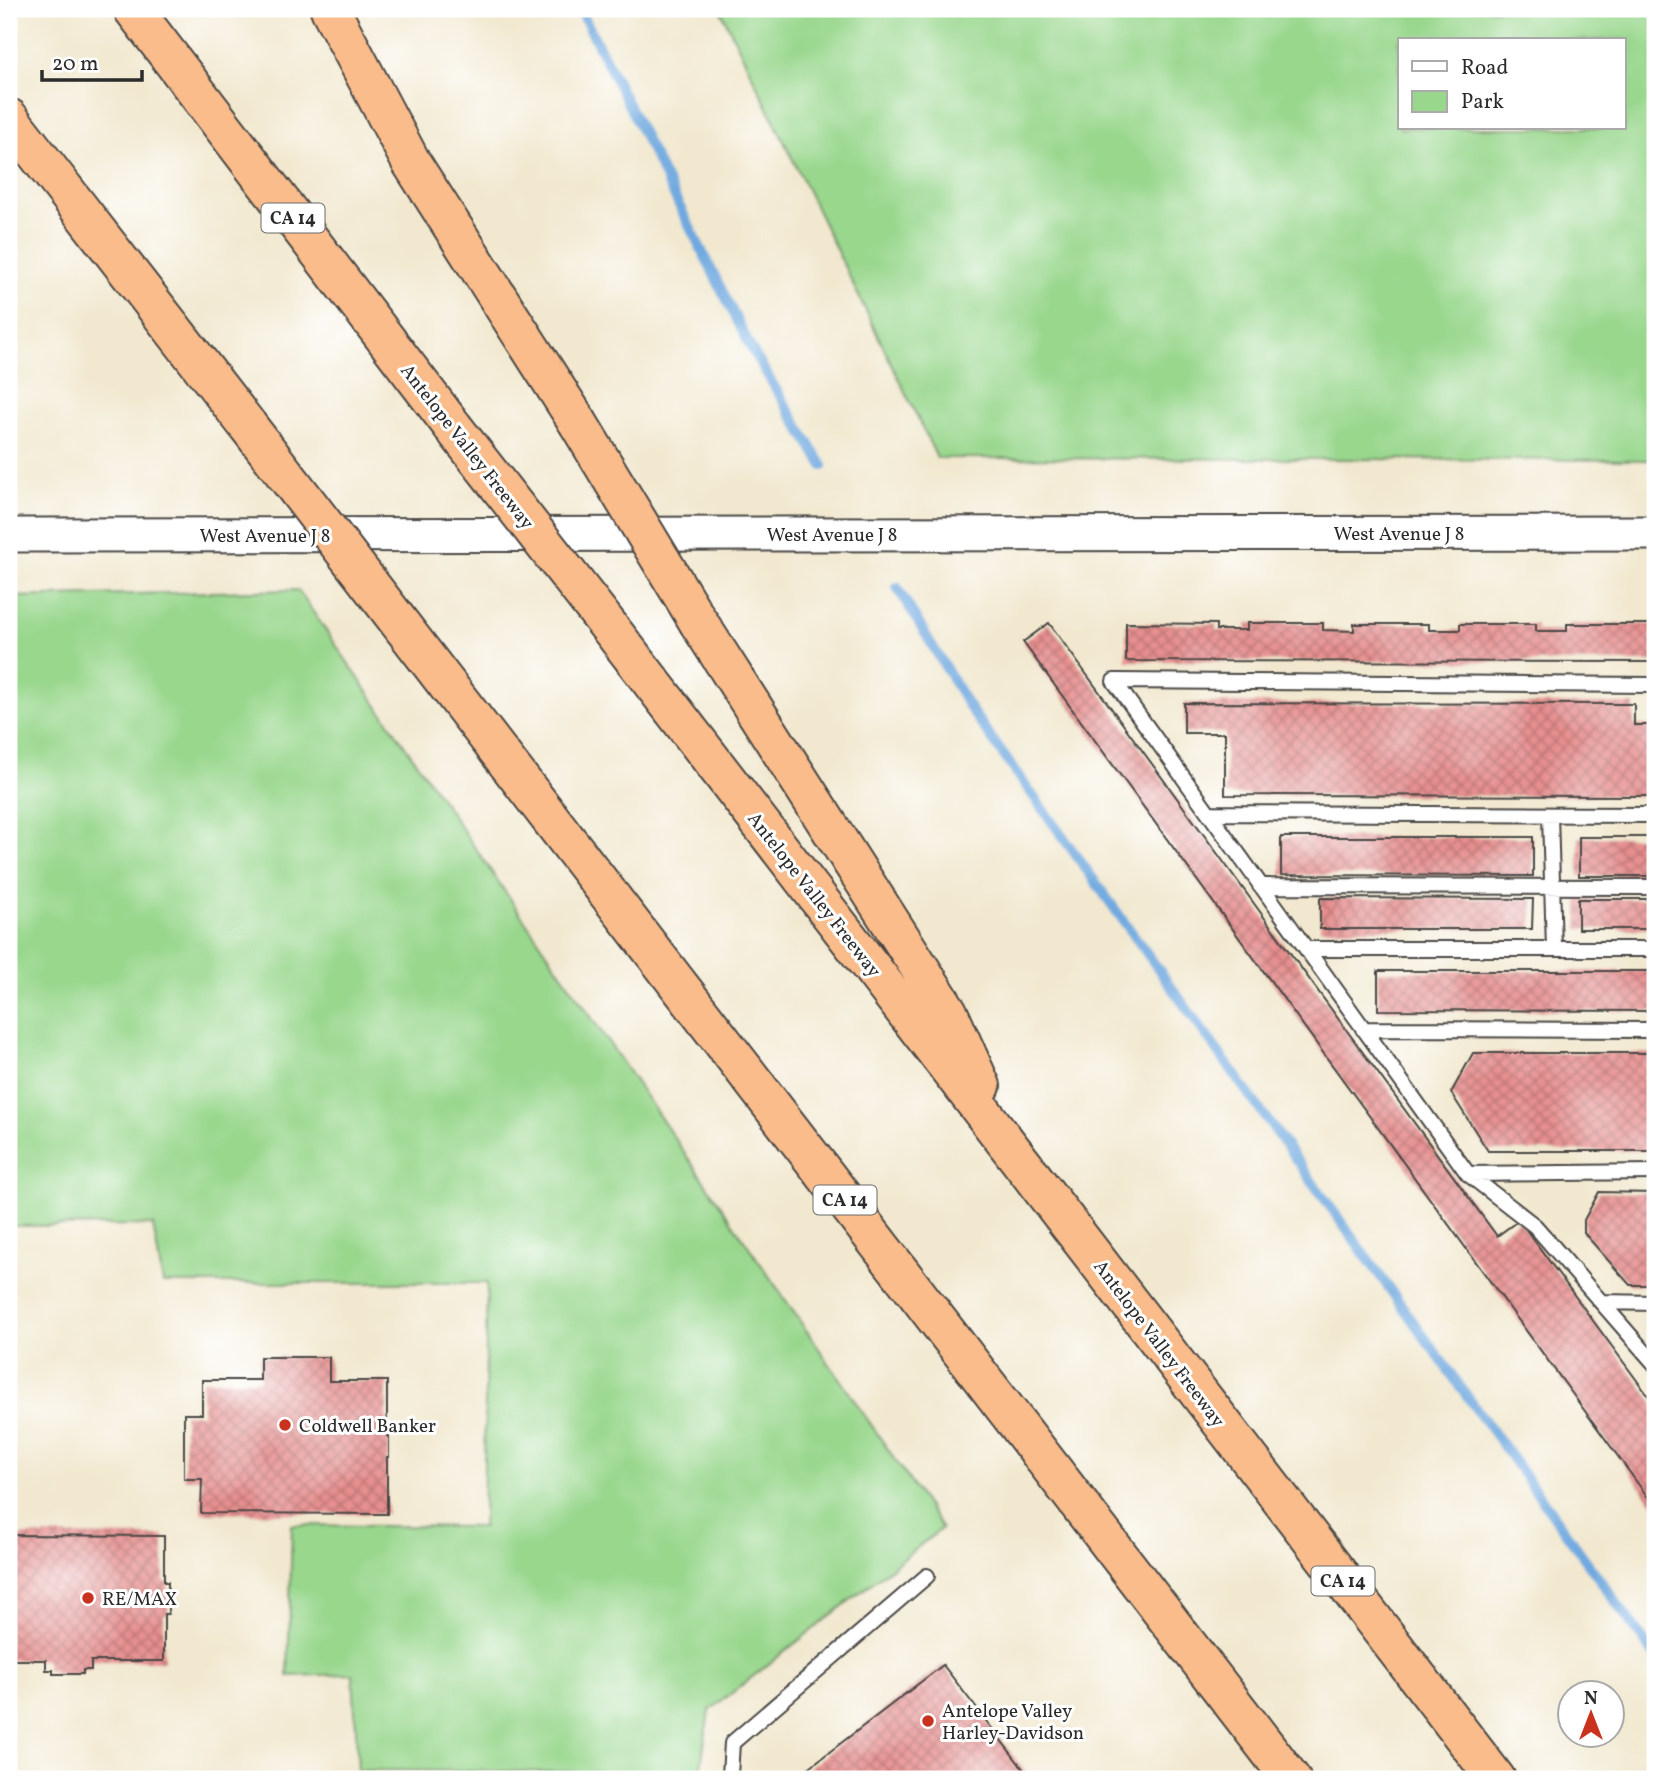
<svg xmlns="http://www.w3.org/2000/svg" width="1664" height="1788" viewBox="0 0 1664 1788" font-family="Vollkorn,serif">
	<style>
		.green { fill: #99d78d; stroke: #62815c; stroke-width: 2; fill-rule: evenodd }
		.lines { fill: none; stroke-linecap: round; stroke-linejoin: round }
		.stream { stroke: #70a9df; stroke-width: 10 }
		.building { fill: url(#building-cross-hatch) }
		.service-casing { stroke: #494744; stroke-width: 18 }
		.tertiary-casing { stroke: #494744; stroke-width: 37 }
		.motorway-casing { stroke: #494744; stroke-width: 42 }
		.service { stroke: #fff; stroke-width: 14 }
		.tertiary { stroke: #fff; stroke-width: 33 }
		.motorway { stroke: #fabc8b; stroke-width: 38 }
		.motorway-bridge-casing { stroke: #494744; stroke-width: 42; stroke-linecap: butt }
		.motorway-bridge { stroke: #fabc8b; stroke-width: 38 }
		.poi-dot { fill: #c8321e; stroke: #fff; stroke-width: 2.5 }
		.labels { text-anchor: middle; stroke-width: 6; stroke-linejoin: round; paint-order: stroke }
		.shield { fill: #fff; stroke: #6b6b6b; stroke-width: 2 }
		.shield-label { font-size: 18px; font-weight: bold; fill: #2b2b2b }
		.street-label { font-size: 19px; fill: #2b2b2b; stroke: #fff }
		.poi-label { font-size: 19px; fill: #2b2b2b; stroke: #fff; text-anchor: start }
	</style>
	<defs>
		<pattern id="building-cross-hatch" width="8" height="8" patternUnits="userSpaceOnUse" patternTransform="scale(1.75)"><rect width="8" height="8" fill="#e78f8f"/><path d="M0 0l8 8M0 8l8-8" fill="none" stroke="#bb7575"/></pattern>
	</defs>
	<rect width="100%" height="100%" fill="#fff"/>
	<filter id="ink" filterUnits="userSpaceOnUse"><feTurbulence type="fractalNoise" baseFrequency=".0143" numOctaves="2"/><feDisplacementMap in="SourceGraphic" scale="14" xChannelSelector="R" yChannelSelector="G"/><feConvolveMatrix kernelMatrix="1 2 1 2 8 2 1 2 1" color-interpolation-filters="sRGB"/></filter>
	<filter id="wash" filterUnits="userSpaceOnUse"><feTurbulence type="fractalNoise" baseFrequency=".00686" numOctaves="4" result="noise"/><feDisplacementMap in="SourceGraphic" scale="28" xChannelSelector="R" yChannelSelector="G"/><feGaussianBlur stdDeviation="1.57" result="paint"/><feColorMatrix in="noise" values="0 0 0 0 0 0 0 0 0 0 0 0 0 0 0 0 0 1.4 0 .05"/><feComposite in="paint" operator="in"/></filter>
	<g filter="url(#wash)">
		<rect width="100%" height="100%" fill="#f1e8cf"/>
		<!-- green -->
		<path class="green" d="M720,9H1655V460L937,458ZM1400,40H1624V128H1400Z
			M298,590L942,1528L709,1711L700,1773L358,1770L353,1674L288,1676L292,1525L483,1527L487,1283H163L153,1225L9,1226V597Z"/>
		<g class="lines">
			<!-- stream -->
			<path class="stream" d="M580,9L752,350L823,466
				M897,587L971,710L1655,1656"/>
		</g>
		<g id="blocks">
			<!-- building -->
			<path class="building" d="M1049,623L1497,1236L1519,1220L1655,1405V1507L1023,642Z
				M1126,623L1216,624V630H1247V623H1323V630L1354,631V624H1429V630H1460V624H1536V631H1567V624H1655V662L1126,661Z
				M1184,703L1634,704V725H1655V796L1225,795V733H1184Z
				M1281,837H1533V876L1281,875Z
				M1579,837H1655V876H1579Z
				M1320,898L1533,899L1532,929H1320Z
				M1578,899H1655V929H1578Z
				M1378,971H1655V1011L1378,1010Z
				M1473,1053H1655V1151H1488L1451,1093Z
				M1599,1192L1655,1193V1285H1630L1584,1233V1220Z
				M260,1357H329V1381H387V1436H389V1457H387V1514L201,1513L202,1479H184V1414H202V1380H260Z
				M9,1535L164,1536V1582H168V1614H164V1661H91V1670H83V1674H53V1670H46V1660H9Z
				M943,1665L1031,1779H801L798,1776Z"/>
		</g>
	</g>
	<g filter="url(#ink)">
		<use href="#blocks" fill-opacity="0" stroke="#494744" stroke-width="2"/>
		<g class="lines">
			<!-- service casing -->
			<g class="service-casing">
				<path id="service" d="M1655,685L1114,681L1468,1174L1535,1226L1655,1364
					M1209,813L1655,815
					M1550,815L1554,949
					M1260,886L1655,887
					M1307,949H1655
					M1363,1029L1655,1030
					M1468,1174L1655,1172
					M1602,1302L1655,1303
					M733,1779L730,1775L732,1743L927,1576"/>
			</g>
			<!-- tertiary casing -->
			<g class="tertiary-casing">
				<path id="tertiary" d="M9,535L1655,533"/>
			</g>
			<!-- motorway casing -->
			<g class="motorway-casing">
				<path id="motorway" d="M133,9L453,427
					M330,9L411,162L577,421
					M9,118L248,426
					M398,621L1291,1779
					M699,623L948,1012L981,1086
					M610,628L1496,1779"/>
			</g>
			<!-- service -->
			<use href="#service" class="service"/>
			<!-- tertiary -->
			<use href="#tertiary" class="tertiary"/>
			<!-- motorway -->
			<use href="#motorway" class="motorway"/>
			<!-- motorway-bridge casing -->
			<g class="motorway-bridge-casing">
				<path id="motorway-bridge" d="M577,421L699,623
					M248,426L398,621
					M453,427L610,628"/>
			</g>
			<!-- motorway-bridge -->
			<use href="#motorway-bridge" class="motorway-bridge"/>
		</g>
	</g>
	<!-- markers -->
	<g class="poi-dot">
		<circle cx="285" cy="1425" r="7"/>
		<circle cx="88" cy="1598" r="7"/>
		<circle cx="928" cy="1721" r="7"/>
	</g>
	<g class="labels">
		<!-- shield labels -->
		<g class="shield">
			<rect x="261.5" y="203.5" width="63" height="29" rx="5"/>
			<rect x="813.5" y="1185.5" width="63" height="29" rx="5"/>
			<rect x="1311.5" y="1566.5" width="63" height="29" rx="5"/>
		</g>
		<g class="shield-label">
			<text x="293" y="224">CA 14</text>
			<text x="845" y="1206">CA 14</text>
			<text x="1343" y="1587">CA 14</text>
		</g>
		<!-- street labels -->
		<g class="street-label">
			<text transform="translate(468 446) rotate(52)" y="7">Antelope Valley Freeway</text>
			<text x="1399" y="540">West Avenue J 8</text>
			<text x="832" y="541">West Avenue J 8</text>
			<text x="265" y="542">West Avenue J 8</text>
			<text transform="translate(815 894) rotate(52)" y="7">Antelope Valley Freeway</text>
			<text transform="translate(1160 1343) rotate(53)" y="7">Antelope Valley Freeway</text>
		</g>
		<!-- poi labels -->
		<g class="poi-label">
			<text x="299" y="1432">Coldwell Banker</text>
			<text x="102" y="1605">RE/MAX</text>
			<text x="942" y="1717">Antelope Valley<tspan x="942" dy="22">Harley-Davidson</tspan></text>
		</g>
	</g>
	<!-- margin -->
	<rect width="1664" height="1788" fill="none" stroke="#fff" stroke-width="35"/>
	<!-- legend -->
	<rect x="1398" y="38" width="228" height="91" fill="#ffffff" stroke="#aaaaaa" stroke-width="2"/>
	<rect x="1412" y="61" width="35" height="10" fill="#ffffff" stroke="#aaaaaa" stroke-width="2"/>
	<text x="1461" y="74" font-size="21" fill="#2b2b2b">Road</text>
	<rect x="1412" y="91" width="35" height="21" fill="#99d78d" stroke="#aaaaaa" stroke-width="2"/>
	<text x="1461" y="108" font-size="21" fill="#2b2b2b">Park</text>
	<!-- north arrow -->
	<g transform="translate(1591 1714)"><circle r="33" fill="#ffffff" stroke="#aaaaaa" stroke-width="2"/>
	<path d="M0-5L12 26L0 18L-12 26Z" fill="#c8321e"/>
	<text y="-10" font-size="19" font-weight="bold" text-anchor="middle" fill="#2b2b2b">N</text>
	</g>
	<!-- scale -->
	<path d="M42 70v10h100v-10" fill="none" stroke="#2b2b2b" stroke-width="3.5"/>
	<text x="52" y="70" font-size="21" fill="#2b2b2b" stroke="#ffffff" stroke-width="5" paint-order="stroke">20 m</text>
</svg>
